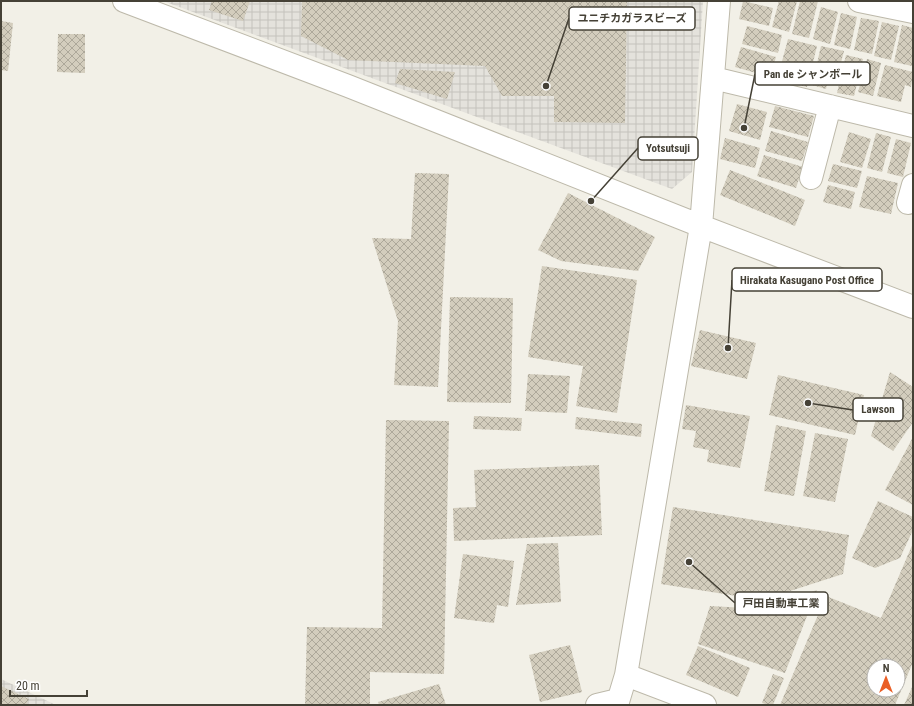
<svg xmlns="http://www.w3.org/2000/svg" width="914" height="706" viewBox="0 0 914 706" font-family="'Roboto Condensed','Noto Sans JP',sans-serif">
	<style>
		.industrial { fill: url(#industrial-grid) }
		.building { fill: url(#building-cross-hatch); fill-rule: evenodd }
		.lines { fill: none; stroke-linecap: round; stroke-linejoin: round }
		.minor-casing { stroke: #bdb9aa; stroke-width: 24 }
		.minor { stroke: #fff; stroke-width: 22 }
		.leader { fill: none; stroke: #454136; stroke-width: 1.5 }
		.callout-dot { fill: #454136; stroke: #fff; stroke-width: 1.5 }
		.callout { fill: #fff; stroke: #454136; stroke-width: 1.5 }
		.callout-label { font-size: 11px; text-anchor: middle; font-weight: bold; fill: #454136 }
	</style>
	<defs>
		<pattern id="industrial-grid" width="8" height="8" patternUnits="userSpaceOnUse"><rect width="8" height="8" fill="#e4e2dc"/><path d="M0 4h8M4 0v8" fill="none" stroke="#c5c3bd"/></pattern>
		<pattern id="building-cross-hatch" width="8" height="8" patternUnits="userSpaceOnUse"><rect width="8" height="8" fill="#d3cdbd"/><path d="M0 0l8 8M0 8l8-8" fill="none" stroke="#ada89a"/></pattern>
	</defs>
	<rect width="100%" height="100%" fill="#f2f0e7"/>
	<!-- industrial -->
	<path class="industrial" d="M163,1H703L692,172L672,189Z
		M1,679L56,705H1Z"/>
	<!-- building -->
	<path class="building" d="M212,1H250L243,21L209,10Z
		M302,1H627L625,123L554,122V96H502L485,66L348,60L301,36Z
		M743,1L773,8L769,26L739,19Z
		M779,1H797L789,32L772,27Z
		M800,1H818L809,38L792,34Z
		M821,7L838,12L830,44L813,39Z
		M841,13L857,17L850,49L834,45Z
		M861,18L879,21L872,54L854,50Z
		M1,21L13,23L8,71L1,70Z
		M882,22L899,26L891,60L874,56Z
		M902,25L913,28V61L912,66L894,62Z
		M747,26L782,35L778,53L742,44Z
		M58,34H85V73L57,72Z
		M788,39L817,46L807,87L790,83L793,68L781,65Z
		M821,46L844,51L837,78L829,76L826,89L812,85Z
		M741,47L776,57L770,77L735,67Z
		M846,55L863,59L854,96L837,93Z
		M867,59L881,63L873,96L858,92Z
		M885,65L913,72L911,87L905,85L901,102L877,96Z
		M400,69L455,72L447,99L395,83Z
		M737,104L767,112L760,140L729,131Z
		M775,106L814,116L808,137L769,127Z
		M771,131L808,142L802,161L765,151Z
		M849,132L871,139L862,168L840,162Z
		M876,133L891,137L882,172L867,168Z
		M725,138L760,148L755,168L720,159Z
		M896,139L911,143L903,177L887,173Z
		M764,155L803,167L796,188L757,176Z
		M833,164L862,171L857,188L828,181Z
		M730,170L805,200L795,226L720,195Z
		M415,173L449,174L438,387L394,385L398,321L372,238L411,239Z
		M867,176L898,183L891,214L859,207Z
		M828,185L855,192L851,209L823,202Z
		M568,193L655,237L638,271L561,261L538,250Z
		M542,266L637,280L617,413L576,406L583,366L528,357Z
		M450,297L513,298L511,403L447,402Z
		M700,330L756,343L747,379L691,366Z
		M890,372L913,387V422L893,451L871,436Z
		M528,374L570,376L567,413L525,411Z
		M778,375L864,395L855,435L769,415Z
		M686,405L750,416L740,468L707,462L709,450L693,447L696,431L682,429Z
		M474,416L522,418L521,431L473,429Z
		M576,417L642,424L641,437L575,429Z
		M386,420L449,421L444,674L370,672V705H305L307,627L382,628Z
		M776,425L806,431L794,496L764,491Z
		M815,433L848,439L835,502L803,496Z
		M913,437V505L885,490Z
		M599,465L602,535L454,541L453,508L476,507L474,470Z
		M878,501L913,517V530L900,558L875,568L852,558Z
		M673,507L849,535L843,574L762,600L661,584Z
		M558,543L561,602L516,605L527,544Z
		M913,543V662L895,705H780L826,596L881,618ZM874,666H898V690H874Z
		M463,554L514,561L508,607L497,605L494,623L454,618Z
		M817,590L785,673L698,644L710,606L765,609Z
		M570,645L582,692L540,702L529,655Z
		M698,646L750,668L738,697L686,675Z
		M773,674L784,678L773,705H769L762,703Z
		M439,684L446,705H379L378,702Z
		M913,685V705H904Z
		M1,686L29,699L26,705H1Z"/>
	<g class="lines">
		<!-- minor casing -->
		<g class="minor-casing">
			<path id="minor" d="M124,1L348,86L701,226L913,307
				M859,1L913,12
				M713,78L913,126
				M811,178L830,106
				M908,203L913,185
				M626,675L705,705
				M597,705L618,700
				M617,705L626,675L701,226L719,1"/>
		</g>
		<!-- minor -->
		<use href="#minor" class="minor"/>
	</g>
	<!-- callouts -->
	<path class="leader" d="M546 86L569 18M744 128L755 74M591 201L638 148M728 348L732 280M808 403L853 410M689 562L735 603"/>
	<g class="callout-dot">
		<circle cx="546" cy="86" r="4"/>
		<circle cx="744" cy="128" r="4"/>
		<circle cx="591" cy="201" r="4"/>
		<circle cx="728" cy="348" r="4"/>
		<circle cx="808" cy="403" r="4"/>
		<circle cx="689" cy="562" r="4"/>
	</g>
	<g class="callout">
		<rect x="569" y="7" width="126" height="23" rx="4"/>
		<rect x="755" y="62" width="115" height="23" rx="4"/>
		<rect x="638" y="137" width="60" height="23" rx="4"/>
		<rect x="732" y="268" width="150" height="23" rx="4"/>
		<rect x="853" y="398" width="50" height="23" rx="4"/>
		<rect x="735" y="592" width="93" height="23" rx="4"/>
	</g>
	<g class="callout-label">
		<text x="632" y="22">ユニチカガラスビーズ</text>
		<text x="813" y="78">Pan de シャンボール</text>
		<text x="668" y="152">Yotsutsuji</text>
		<text x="807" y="284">Hirakata Kasugano Post Office</text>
		<text x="878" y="413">Lawson</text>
		<text x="781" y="607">戸田自動車工業</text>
	</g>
	<!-- border -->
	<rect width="914" height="706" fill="none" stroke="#454136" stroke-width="4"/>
	<!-- north arrow -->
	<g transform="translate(886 678)"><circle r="19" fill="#ffffff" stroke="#b5b3af"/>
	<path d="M0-3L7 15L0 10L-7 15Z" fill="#ea5f26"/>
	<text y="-6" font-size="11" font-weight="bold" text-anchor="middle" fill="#454136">N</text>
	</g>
	<!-- scale -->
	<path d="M10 690v6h77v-6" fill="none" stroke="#454136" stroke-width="2"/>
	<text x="16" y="690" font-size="12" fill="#454136" stroke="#ffffff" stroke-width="3" paint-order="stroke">20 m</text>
</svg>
